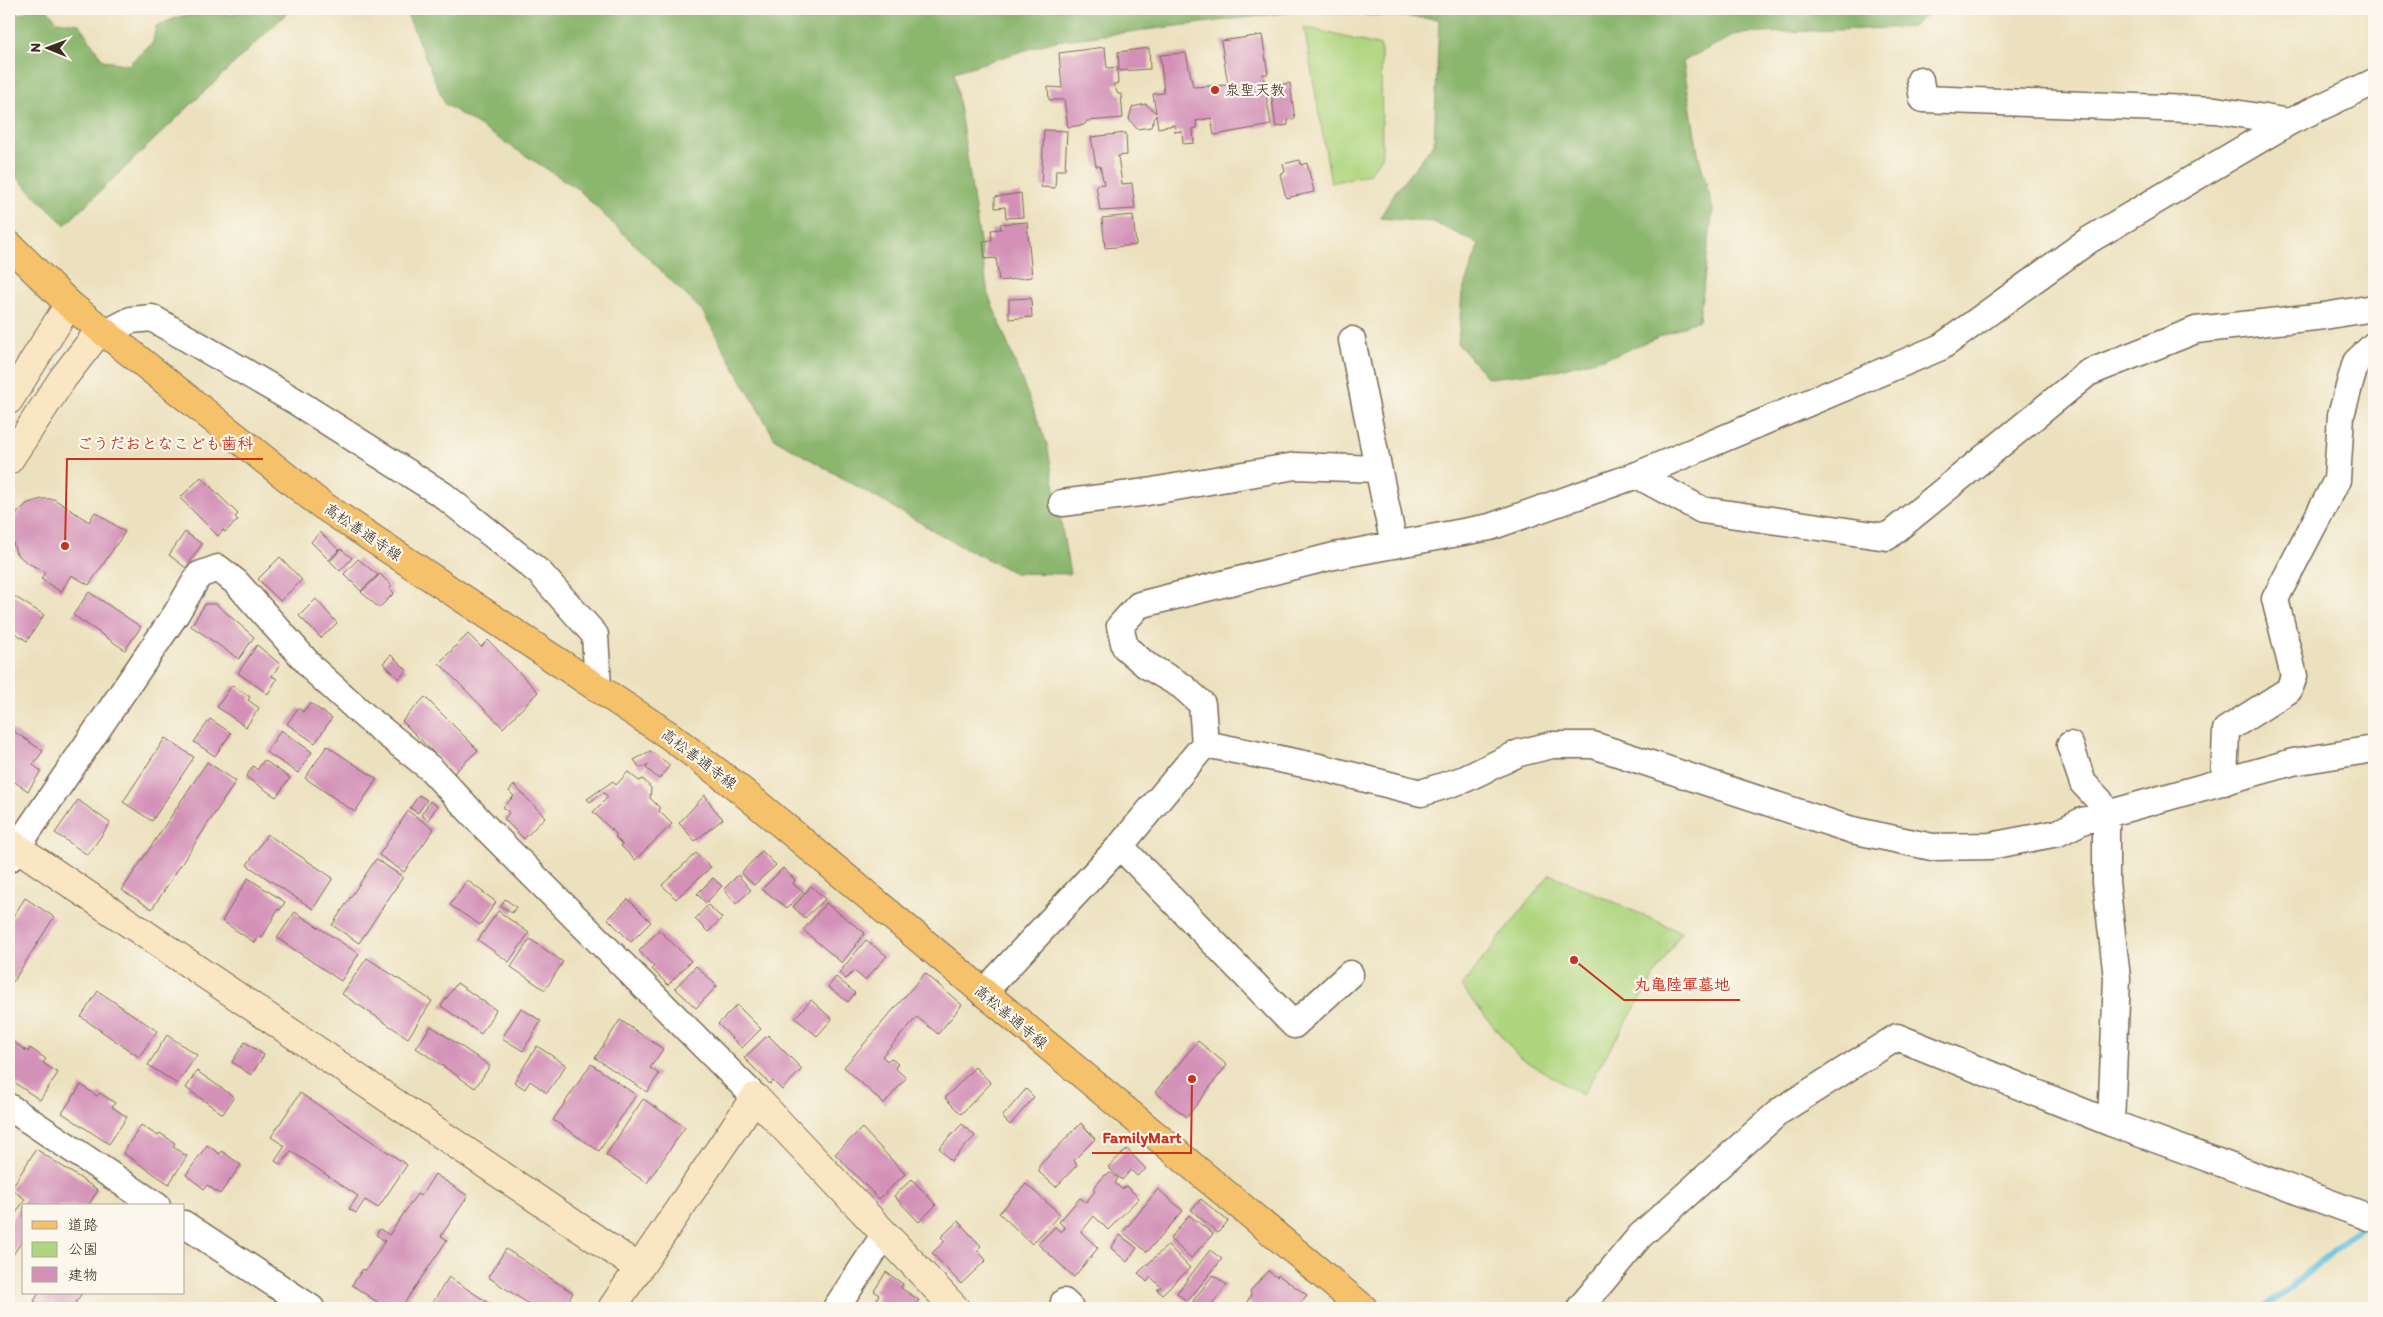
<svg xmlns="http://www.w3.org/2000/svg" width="2383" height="1317" viewBox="0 0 2383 1317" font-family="Itim,'Klee One',sans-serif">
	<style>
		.green { fill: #afd57f; stroke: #75804e }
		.forest { fill: #8bb66e; stroke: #637046 }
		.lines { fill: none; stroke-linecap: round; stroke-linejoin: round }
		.stream { stroke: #5cbfda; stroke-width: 7 }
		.building { fill: #d391b8 }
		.street-casing { stroke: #796a56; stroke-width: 29 }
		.secondary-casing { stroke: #796a56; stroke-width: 30 }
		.primary-casing { stroke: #796a56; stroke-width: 30 }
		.street { stroke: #fff; stroke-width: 26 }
		.secondary { stroke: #fbe6c4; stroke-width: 28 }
		.primary { stroke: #f5c16b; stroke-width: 28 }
		.poi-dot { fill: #c8321e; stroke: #fbf7ec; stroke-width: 2 }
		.labels { text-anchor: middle; stroke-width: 4.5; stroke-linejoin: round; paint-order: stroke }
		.poi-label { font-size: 15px; fill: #3b2a1e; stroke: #fbf7ec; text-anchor: start }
		.street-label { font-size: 15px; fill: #3b2a1e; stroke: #fbf7ec }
		.leader { fill: none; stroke: #c8321e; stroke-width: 2 }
		.callout-dot { fill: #c8321e; stroke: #fbf7ec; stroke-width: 2 }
		.callout-label { font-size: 16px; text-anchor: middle; font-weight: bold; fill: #c8321e; stroke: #fbf7ec; stroke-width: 4.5; stroke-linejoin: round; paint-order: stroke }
	</style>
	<rect width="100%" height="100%" fill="#fbf7ec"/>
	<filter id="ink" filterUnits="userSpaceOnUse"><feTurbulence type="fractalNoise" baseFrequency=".02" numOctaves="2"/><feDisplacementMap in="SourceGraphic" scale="10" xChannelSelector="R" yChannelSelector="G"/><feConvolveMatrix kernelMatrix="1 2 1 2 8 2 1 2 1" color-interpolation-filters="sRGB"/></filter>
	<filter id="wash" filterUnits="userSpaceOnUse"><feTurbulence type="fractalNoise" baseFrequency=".0096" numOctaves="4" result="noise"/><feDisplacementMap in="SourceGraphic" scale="20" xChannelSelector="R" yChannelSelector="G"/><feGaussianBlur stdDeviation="1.12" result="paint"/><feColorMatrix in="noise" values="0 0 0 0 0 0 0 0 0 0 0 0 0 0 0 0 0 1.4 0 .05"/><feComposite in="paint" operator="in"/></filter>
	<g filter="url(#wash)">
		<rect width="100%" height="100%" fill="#ece1be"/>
		<!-- green -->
		<path class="green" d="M1304,27L1381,46L1382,157L1369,174L1331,183Z
			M1550,874L1681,932L1582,1095L1518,1056L1461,987Z"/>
		<!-- forest -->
		<path class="forest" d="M29,9H47L57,21L79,24L103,60L128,65L153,42L156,26L181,16L199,15L213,10L230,15L248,9H291L65,225L9,170V11L22,14Z
			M405,9H1934L1912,27L1737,34L1683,61L1698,153L1713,209L1699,320L1618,354L1553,371L1488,378L1458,344L1462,293L1479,244L1433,222L1380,218L1395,192L1434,144L1439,19L1300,11L1055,41L954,72L988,294L1047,444L1070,574L1015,573L955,543L775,439L702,311L578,189L445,104Z"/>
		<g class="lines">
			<!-- stream -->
			<path class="stream" d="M2264,1308L2330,1254L2361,1226L2374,1194"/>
		</g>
		<g id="blocks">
			<!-- building -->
			<path class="building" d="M1262,35L1268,74H1263L1271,125L1214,135L1211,118L1196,121L1197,128L1193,129L1194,143L1183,144L1182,131L1175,132L1174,125L1158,128L1156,115L1151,127L1137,129L1129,119L1132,107L1146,104L1156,113L1153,94L1164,93L1160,55L1186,53L1193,87L1228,85L1221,41Z
				M1105,47L1107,68L1117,67L1118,84H1113L1118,94H1121L1123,118L1087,121L1084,125L1068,127L1064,100H1049L1048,87L1062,88L1059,53Z
				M1149,48L1150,69L1119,71L1118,52Z
				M1290,83L1295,119L1288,120V125L1276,127L1270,86Z
				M1044,130L1067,131L1065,170H1056L1055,188L1041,187Z
				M1126,133L1127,155L1118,156L1122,184L1132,183L1135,209L1100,211L1096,185L1104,184L1100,166H1096L1091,137Z
				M1300,160L1301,165L1307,163L1314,192L1286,198L1280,174L1285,172L1283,164Z
				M1021,193L1023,217L1006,218L1005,207L995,208V197Z
				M1133,215L1136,245L1105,248L1102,218Z
				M1027,222L1032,277L999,281L996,258L985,259L983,241L992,240L991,230L1001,229L1000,224Z
				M1031,298L1032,317L1009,319V299Z
				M201,477L238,514L235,517L238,520L225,532L223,530L218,536L180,498Z
				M42,499H54L89,522L95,512L125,532L89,585L71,575L61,592L41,579L45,572L26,562L16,553L12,539V526L18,512L28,503Z
				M185,532L202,544L186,568L169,555Z
				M320,532L339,550L329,560L311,542Z
				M341,549L352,558L340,571L330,561Z
				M280,557L302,580L280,601L258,579Z
				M358,559L378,575L361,591L344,574Z
				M380,574L392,586L390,588L394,593L379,608L361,592Z
				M89,592L141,627L125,650L73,615Z
				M9,593L44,615L27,641L9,629Z
				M316,599L337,623L321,638L299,616Z
				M205,604H216L254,637L239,659L191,626Z
				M468,634L481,647L488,640L538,692L503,728L439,663Z
				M257,645L280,664L272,676L277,679L268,694L238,673Z
				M391,655L407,670L399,679L383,663Z
				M232,685L250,697L248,700L259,708L246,727L217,707Z
				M425,697L478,750L454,773L402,721Z
				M310,703L332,718L315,743L287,724L298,708L303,712Z
				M210,719L231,733L215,756L194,742Z
				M9,728L43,751L33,765L41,771L28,791L9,778Z
				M281,730L312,752L298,773L266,752Z
				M165,738L194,757L152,821L123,802Z
				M327,746L377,779L355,812L305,778Z
				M650,751L670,765L659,779L646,768L649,764L640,768L634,760Z
				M264,760L290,778L276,797L246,777L253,766L257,770Z
				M207,762L236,781L152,909L122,890Z
				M628,772L639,781L643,779L651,788L650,798L660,808L659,811L672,824L635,860L621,846L622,844L616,838V834L593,812L608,797L603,792L590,802L587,799L613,781L616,785Z
				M514,785L545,817L524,839L504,819L509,813L503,807L514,796L509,791Z
				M419,795L427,800L418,813L410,808Z
				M705,795L714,809L723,819L695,841L679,823Z
				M78,800L110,823L88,855L55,833Z
				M430,801L437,806L428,820L421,815Z
				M408,811L434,829L404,872L379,855Z
				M267,834L333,878L313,909L247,865Z
				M762,851L776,865L754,885L741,873Z
				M696,853L711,867L676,899L662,885Z
				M376,859L403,877L359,943L332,925Z
				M783,868L795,880L793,884L803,892L787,908L762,889Z
				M738,875L751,890L736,904L724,889Z
				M248,878L285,902L280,910L278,909L262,938L259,936L255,943L222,921Z
				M713,878L722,886L706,903L697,894Z
				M467,880L496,902L480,925L450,905Z
				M811,886L825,899L805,918L793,907Z
				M25,898L54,917L13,982L9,979V923Z
				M505,899L516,907L512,913L501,906Z
				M628,899L651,922L631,942L608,919Z
				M826,903L865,933L842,963L803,930Z
				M708,905L722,918L708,932L695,919Z
				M498,911L529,933L509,962L478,940Z
				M295,912L359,954L341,981L277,938Z
				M659,930L691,961L668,985L652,969L654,967L639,951Z
				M530,939L563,962L545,990L511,967Z
				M866,940L887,956L865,980L854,971L846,979L839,973Z
				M367,958L432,1001L408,1038L342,994Z
				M696,966L717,986L696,1008L675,988Z
				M925,973L962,1005L938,1034L917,1017L882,1056L887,1061L891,1058L898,1064L895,1068L906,1078L884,1104L844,1067Z
				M836,977L855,993L848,1002L828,987Z
				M457,983L496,1010L481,1034L441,1006Z
				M98,991L157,1031L139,1057L81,1017Z
				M811,1000L832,1019L817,1036L795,1018Z
				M737,1005L761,1029L742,1048L718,1024Z
				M521,1008L541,1021L523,1051L502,1038Z
				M620,1020L663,1049L650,1068L659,1074L647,1092L595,1058Z
				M431,1026L490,1066L475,1088L416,1048Z
				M167,1035L197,1055L177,1084L148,1065Z
				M768,1035L802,1069L782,1090L773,1081L770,1084L744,1058Z
				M12,1041L28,1052L30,1048L46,1059L43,1063L58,1073L40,1100L9,1079V1045Z
				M1198,1041L1227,1065L1187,1117L1155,1092Z
				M245,1042L264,1055L251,1075L232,1062Z
				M537,1046L566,1065L547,1093L530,1081L525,1089L514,1082Z
				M591,1064L636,1095L599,1151L553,1120Z
				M975,1067L991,1083L961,1114L945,1098Z
				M197,1071L234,1097L223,1114L186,1088Z
				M81,1085L97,1096L100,1093L115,1103L112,1107L127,1117L109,1144L62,1113Z
				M1026,1089L1034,1097L1010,1125L1002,1117Z
				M300,1093L407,1165L378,1208L365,1200L356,1213L349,1209L358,1196L291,1151L281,1165L275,1161L285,1146L271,1137Z
				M643,1099L685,1127L647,1183L606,1155Z
				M1081,1123L1095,1139L1074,1160L1077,1165L1056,1187L1039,1172V1166Z
				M962,1124L975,1136L951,1161L939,1148Z
				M141,1125L158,1136L160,1133L175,1143L173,1147L187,1156L169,1184L123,1153Z
				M862,1128L905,1174L879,1199L835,1154Z
				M207,1145L220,1154L222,1151L241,1165L220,1194L207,1185L204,1189L186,1175Z
				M36,1149L98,1190L88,1206H24V1238L9,1261V1224L25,1199L11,1189Z
				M1127,1149L1146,1169L1137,1176L1131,1170L1122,1180L1108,1167Z
				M1111,1173L1118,1178L1115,1183L1122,1189L1127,1186L1139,1198L1108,1230L1094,1216L1081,1232L1098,1248L1074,1277L1038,1244L1055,1227L1061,1232L1065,1228L1059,1222L1080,1198L1086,1202L1095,1191L1093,1189L1105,1175Z
				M435,1174L468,1196L441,1236L447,1240L401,1308H386L352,1285L363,1269L365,1271L385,1241L376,1235L380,1229L389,1235L417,1194L421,1196Z
				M912,1179L936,1205L919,1222L894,1196Z
				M1026,1184L1060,1214L1032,1244L999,1213Z
				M1158,1189L1183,1211L1147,1252L1123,1232Z
				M1201,1199L1228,1221L1218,1233L1191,1210Z
				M1189,1215L1213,1234L1191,1258L1170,1239Z
				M958,1221L981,1246L977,1250L986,1260L961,1284L932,1253L945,1241L941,1237Z
				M1120,1235L1137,1248L1127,1262L1111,1248Z
				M1168,1245L1190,1268L1162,1294L1157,1290L1161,1287L1151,1277L1147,1282L1138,1273Z
				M506,1249L573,1293L564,1308H535L488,1277Z
				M1210,1250L1222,1259L1187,1302L1177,1293Z
				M1268,1271L1277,1277L1278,1275L1307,1295L1296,1308H1255L1247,1302L1251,1295L1250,1291Z
				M886,1272L903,1284L901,1288L919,1300L913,1308H888L876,1300L879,1295L874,1291Z
				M1213,1275L1227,1285L1209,1308H1203L1193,1301Z
				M449,1277L496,1308H436L431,1305Z
				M39,1293H82L72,1308H63L54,1302L51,1308H46L34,1301Z"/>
		</g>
	</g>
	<g filter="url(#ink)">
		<use href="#blocks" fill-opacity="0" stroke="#796a56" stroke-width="1"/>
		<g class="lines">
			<!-- street casing -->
			<g class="street-casing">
				<path id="street" d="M2289,122L2374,82
					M106,333L131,320L152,318L295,401L443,495L540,573L595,635L598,688
					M1352,340L1394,545
					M1637,475L1702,510L1887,537L2088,373L2196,330L2324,316L2374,308
					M1062,503L1147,492L1295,466L1378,469
					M1205,744L1319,767L1421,793L1465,779L1519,753L1552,745H1593L1852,830L1932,847L1990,846L2058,833L2082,821L2293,762L2374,749
					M2070,745L2083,783L2100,801L2106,815V882L2117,978L2111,1123
					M2224,782L2226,730L2289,690L2294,676L2275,599L2337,480L2341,415L2356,362L2374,345
					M1120,846L1294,1025L1350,974
					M9,859L176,614L199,575L218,568L237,583L315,671L367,718L431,769L488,830L755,1097
					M983,993L1120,846L1205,744L1202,704L1182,686L1146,665L1125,647L1120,626L1139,605L1334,556L1490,527L1637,475L1941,347L2089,240L2289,122L2216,110L1923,99L1920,80
					M9,1107L157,1206
					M184,1224L311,1308
					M1064,1302L1070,1308
					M836,1308L885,1234
					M1580,1308L1640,1236L1780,1111L1897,1037L2111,1123L2374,1219"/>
			</g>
			<!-- secondary casing -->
			<g class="secondary-casing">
				<path id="secondary" d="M9,400L69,304
					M9,460L63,378L101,329
					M9,842L639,1268
					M612,1308L755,1097L955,1308"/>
			</g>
			<!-- primary casing -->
			<g class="primary-casing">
				<path id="primary" d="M9,245L69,304L319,503L670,736L737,787L1363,1308"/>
			</g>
			<!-- street -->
			<use href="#street" class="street"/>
			<!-- secondary -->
			<use href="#secondary" class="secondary"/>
			<!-- primary -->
			<use href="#primary" class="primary"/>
		</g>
	</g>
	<!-- markers -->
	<circle class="poi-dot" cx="1215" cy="90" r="5"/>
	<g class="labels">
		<!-- poi labels -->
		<g class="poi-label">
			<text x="1225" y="95">泉聖天教</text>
		</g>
		<!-- street labels -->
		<g class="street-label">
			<text transform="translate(363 532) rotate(34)" y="5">高松善通寺線</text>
			<text transform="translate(699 759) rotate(37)" y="5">高松善通寺線</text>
			<text transform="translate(1011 1017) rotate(40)" y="5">高松善通寺線</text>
		</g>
	</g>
	<!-- callouts -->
	<path class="leader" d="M65 546L67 459H263M1574 960L1624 1000H1740M1192 1079L1191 1153H1092"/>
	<g class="callout-dot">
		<circle cx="65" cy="546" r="5"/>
		<circle cx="1574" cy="960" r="5"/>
		<circle cx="1192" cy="1079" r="5"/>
	</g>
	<g class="callout-label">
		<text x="165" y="449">ごうだおとなこども歯科</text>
		<text x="1682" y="990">丸亀陸軍墓地</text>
		<text x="1142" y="1143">FamilyMart</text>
	</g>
	<!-- margin -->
	<rect width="2383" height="1317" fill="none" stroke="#fbf7ec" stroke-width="30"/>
	<!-- legend -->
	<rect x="22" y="1204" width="162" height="90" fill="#fbf7ec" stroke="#aea59a"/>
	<rect x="32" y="1221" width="25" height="8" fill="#f5c16b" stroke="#aea59a"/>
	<text x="68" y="1230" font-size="15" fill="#3b2a1e">道路</text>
	<rect x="32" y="1242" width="25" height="15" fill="#afd57f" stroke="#aea59a"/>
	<text x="68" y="1254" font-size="15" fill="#3b2a1e">公園</text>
	<rect x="32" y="1267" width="25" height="15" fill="#d391b8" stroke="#aea59a"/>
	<text x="68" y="1280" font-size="15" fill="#3b2a1e">建物</text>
	<!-- north arrow -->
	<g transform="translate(48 48) rotate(271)" stroke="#fbf7ec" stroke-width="4" paint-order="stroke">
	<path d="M0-4L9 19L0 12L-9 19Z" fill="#3b2a1e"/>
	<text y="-8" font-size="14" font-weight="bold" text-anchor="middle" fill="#3b2a1e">N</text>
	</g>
</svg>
